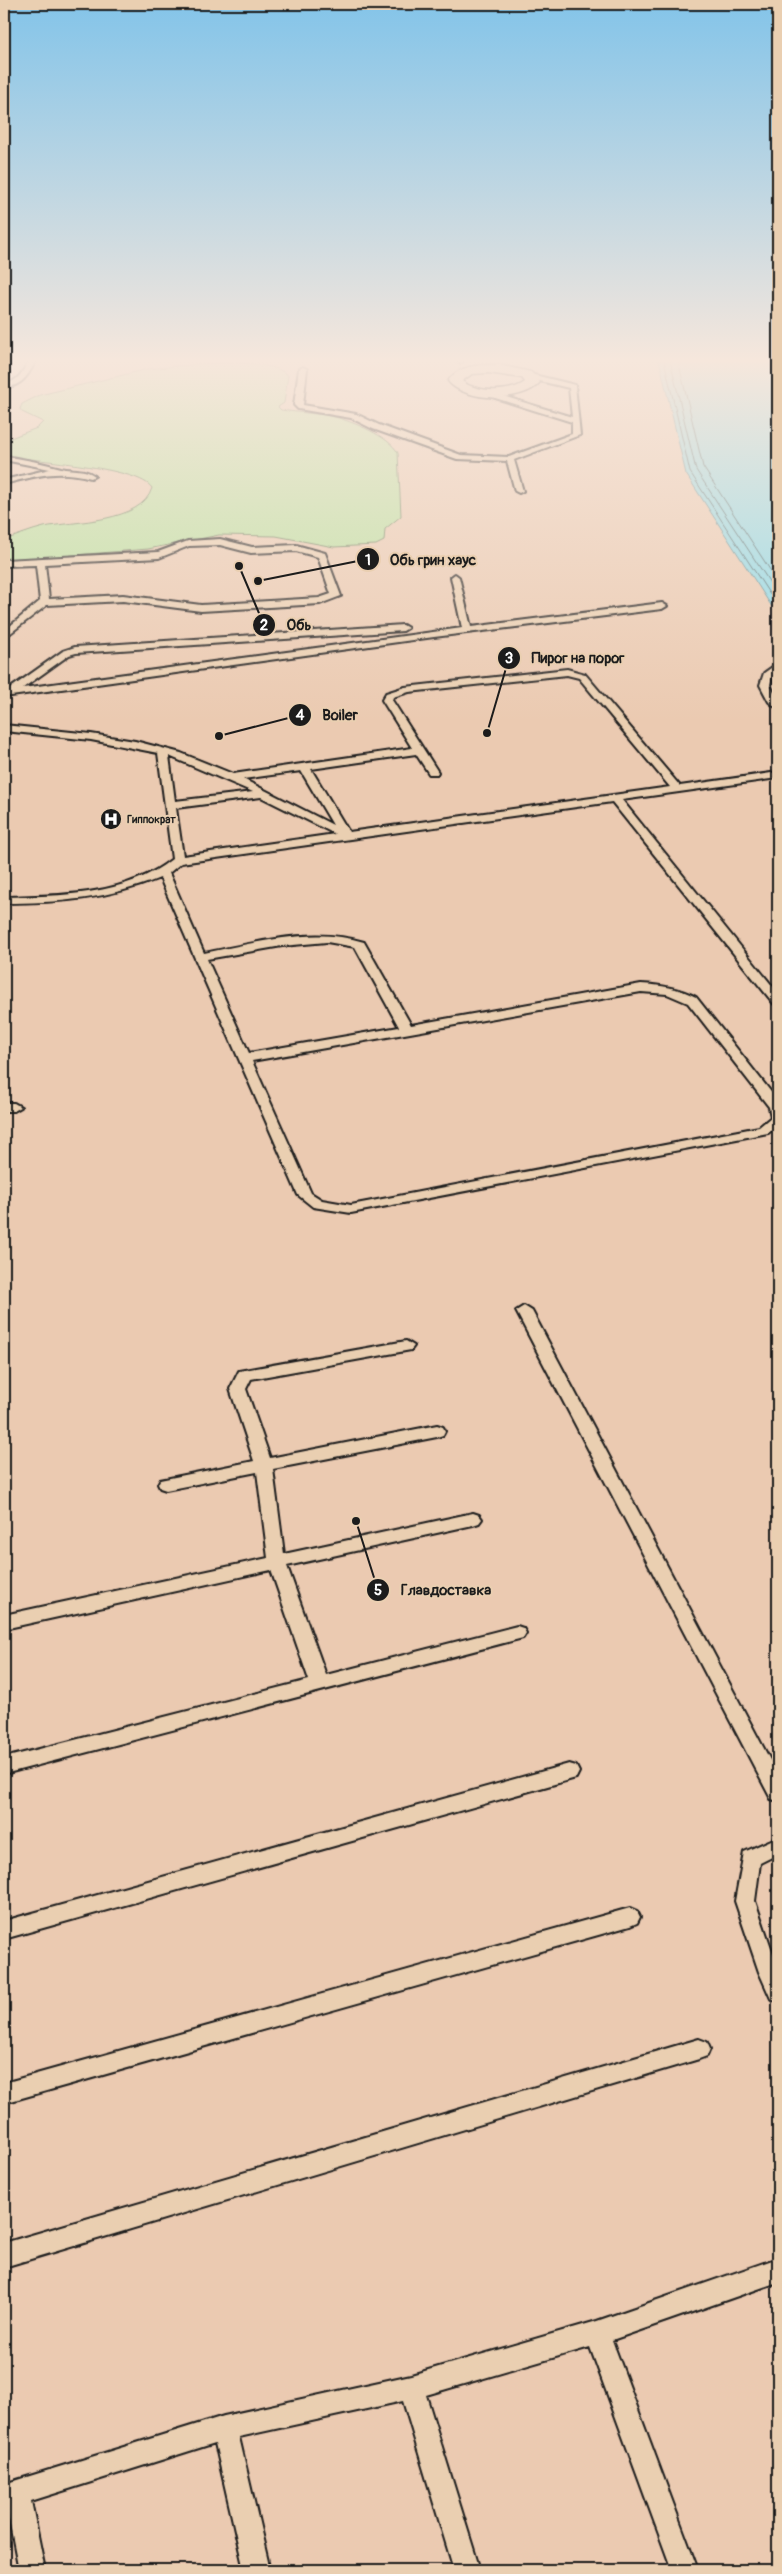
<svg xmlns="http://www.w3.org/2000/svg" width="782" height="2574" viewBox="0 0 782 2574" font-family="Pangolin,sans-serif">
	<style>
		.green { fill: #b8e29e; stroke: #6a7f5d }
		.water { fill: #8cdbea; stroke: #5f8f98 }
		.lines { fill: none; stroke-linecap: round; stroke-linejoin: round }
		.shore { stroke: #49686e; stroke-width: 1 }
		.lane-casing { stroke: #1c1c1c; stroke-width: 4 }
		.street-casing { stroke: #1c1c1c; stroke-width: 3 }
		.lane { fill: #eacfb1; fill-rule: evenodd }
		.street { fill: #eacfb1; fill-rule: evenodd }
		.labels { text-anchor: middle; stroke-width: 4; stroke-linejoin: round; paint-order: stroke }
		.far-poi-label { font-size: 11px; font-weight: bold; fill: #1c1c1c; stroke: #eacfb1; text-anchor: start }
		.leader { fill: none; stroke: #1c1c1c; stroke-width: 2 }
		.callout-dot { fill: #1c1c1c; stroke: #eacfb1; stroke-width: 2 }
		.mark-label { font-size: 15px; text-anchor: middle; font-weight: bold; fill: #fff }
		.callout-label { font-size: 15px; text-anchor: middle; font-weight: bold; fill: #1c1c1c; stroke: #eacfb1; stroke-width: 4; stroke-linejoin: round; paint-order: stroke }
	</style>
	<rect width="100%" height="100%" fill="#ebcab1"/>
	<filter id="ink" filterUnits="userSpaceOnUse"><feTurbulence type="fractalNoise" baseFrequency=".02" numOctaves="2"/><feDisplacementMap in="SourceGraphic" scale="10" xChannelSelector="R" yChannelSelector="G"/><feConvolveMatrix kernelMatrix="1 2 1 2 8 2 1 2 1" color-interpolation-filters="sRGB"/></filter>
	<g filter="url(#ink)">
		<!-- green -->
		<path class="green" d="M198,364C222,364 269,359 288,375L284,403L278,407L281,410C298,413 318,413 335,417C353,422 389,436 398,453L401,516L385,529L384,541L376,545L334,547L276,536L219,535L148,549L26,559H4V540C17,536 31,530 44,527C73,521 142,523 152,488C139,468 42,461 15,457L4,452L5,440L37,428L43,422L22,412L20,409L22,404L40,395L148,369Z"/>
		<!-- water -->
		<path class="water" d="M659,360H778V612L776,613L686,474Z"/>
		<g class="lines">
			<!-- shore -->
			<path class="shore" d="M664,360L690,472L778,607
				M670,360L696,470L778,595
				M678,360L703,467L778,582"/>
			<!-- lane casing -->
			<g class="lane-casing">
				<path id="lane" d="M29,360H36C28,376 22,386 4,388V384C18,382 23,372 29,360Z
					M456,360H462L463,361L459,363Z
					M303,367L307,369L303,405L356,414L379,425L461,455L509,457L572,434V422L476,392L483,390L572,417L569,388L523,377L526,373L575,385L580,435L514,460L523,491L519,493L515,491L507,461L457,459L373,429L351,418L298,409L294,405L299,369Z
					M4,456C24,459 43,463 61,468C73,471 85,468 95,476L91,478C57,469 37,476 4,484V480L50,469L4,460Z
					M220,539L252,547L296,545L325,553L341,596L320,604L201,611L123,601L47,605L4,638V631L40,601L36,565L4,566V560L158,552L188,541ZM220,545L251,553L296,551L318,557L331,594L319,598L201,605L123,595L49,599L45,564L159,558L189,546Z
					M455,574L459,577L471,627L662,603L667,606L662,609L434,637L4,697V691L8,690L63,651L75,647L403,625L408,628L403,631L76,653L69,655L23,688L462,628L451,577Z
					M778,663V670L772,676L770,685L778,700V709L769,702L760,685L764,673Z
					M567,669L585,674L680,786L778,772V778L622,800L778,993V1005L774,1004L612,802L181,863L169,873L204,953C256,943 313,926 364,942L411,1025L641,984C661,985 679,988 696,997L778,1101V1126L768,1133L351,1213L313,1207L298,1195L160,878C109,899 58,903 4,903V897C60,896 126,896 172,859L158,753L91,740L4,731V725L91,734L135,741L181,753L233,774L412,748L382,700L386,693L405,687ZM567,675L579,678L670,787L349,832L311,769L416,754L429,774H437L438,772L392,700L393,697L409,692ZM169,756L253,792L175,801ZM301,771L333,825L243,779ZM261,797L335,834L183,856L176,808ZM327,942L355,947L399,1027L249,1053L207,959L282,946ZM641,992L667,994L688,1003L769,1107L771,1117L759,1127L351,1205L322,1200L311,1193L252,1061Z
					M4,1103H14L21,1107L14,1111H4Z
					M524,1306L532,1311L778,1775V1801L771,1799L516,1311Z
					M406,1341L414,1346L411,1350L251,1379L246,1389L270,1458L437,1425L443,1427L445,1431L443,1435L437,1437L273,1469L284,1554L473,1513L479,1515L482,1519L479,1523L473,1525L287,1566L326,1675L517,1626L523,1628L526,1633L523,1638L4,1774V1758L309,1680L271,1570L4,1629V1615L268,1558L257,1472L166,1490L160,1488L158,1484L160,1480L254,1461L230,1389L239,1371Z
					M569,1764L576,1766L579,1772L576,1778L4,1939V1921Z
					M778,1837V1854L760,1863L755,1901L778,1968V2002L771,1999L759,1972L735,1901L744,1852Z
					M630,1908L637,1911L640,1917L637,1923L630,1926L4,2103V2083Z
					M699,2039L707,2042L710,2049L707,2056L699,2059L4,2267V2243Z
					M778,2258V2282L612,2340L698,2570H672L590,2347L426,2395L480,2570H454L403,2401L239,2437L270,2570H244L215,2443L31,2501L45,2570H19L7,2509L4,2510V2484L224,2416L411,2375L597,2321Z"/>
			</g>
			<!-- street casing -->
			<g class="street-casing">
				<path id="street" d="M499,365L531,372L540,382C524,403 464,402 448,381C460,364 480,365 499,365ZM488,373L522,378L525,382C511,393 476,393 462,381L472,374Z"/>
			</g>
			<!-- lane -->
			<use href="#lane" class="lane"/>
			<!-- street -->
			<use href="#street" class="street"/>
		</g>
	</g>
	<!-- sky -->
	<linearGradient id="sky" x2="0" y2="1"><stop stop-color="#83c4e9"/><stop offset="0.5" stop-color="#f6e7dc"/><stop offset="1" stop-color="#f6e7dc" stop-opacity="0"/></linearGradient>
	<rect width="782" height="721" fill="url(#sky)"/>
	<!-- icons -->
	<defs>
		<g id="hospital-disc" transform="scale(1.125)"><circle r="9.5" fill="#1c1c1c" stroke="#eacfb1"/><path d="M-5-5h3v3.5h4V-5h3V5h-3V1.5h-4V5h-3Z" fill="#fff"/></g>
	</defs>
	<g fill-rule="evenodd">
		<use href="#hospital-disc" x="111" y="819"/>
	</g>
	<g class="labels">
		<!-- far-poi labels -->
		<g class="far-poi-label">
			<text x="127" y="823">Гиппократ</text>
		</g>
	</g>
	<!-- callouts -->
	<path class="leader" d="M258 581L368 559M239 566L264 625M487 733L509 658M219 736L300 715M356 1521L378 1590"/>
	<g class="callout-dot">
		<circle cx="258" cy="581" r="5"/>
		<circle cx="239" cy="566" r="5"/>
		<circle cx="487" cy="733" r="5"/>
		<circle cx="219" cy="736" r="5"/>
		<circle cx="356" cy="1521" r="5"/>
		<circle cx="368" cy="559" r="12"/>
		<circle cx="264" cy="625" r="12"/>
		<circle cx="509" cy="658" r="12"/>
		<circle cx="300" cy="715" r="12"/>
		<circle cx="378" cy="1590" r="12"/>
	</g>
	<g class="mark-label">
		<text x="368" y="565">1</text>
		<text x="264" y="630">2</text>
		<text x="509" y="663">3</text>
		<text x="300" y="720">4</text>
		<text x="378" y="1595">5</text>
	</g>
	<g class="callout-label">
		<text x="433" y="565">Обь грин хаус</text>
		<text x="299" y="630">Обь</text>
		<text x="578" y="663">Пирог на порог</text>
		<text x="340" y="720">Boiler</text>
		<text x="446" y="1595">Главдоставка</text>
	</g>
	<!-- margin -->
	<rect width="782" height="2574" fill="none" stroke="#eacfb1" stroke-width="20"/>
	<rect x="10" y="10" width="762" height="2554" fill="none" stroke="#1c1c1c" stroke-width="2" filter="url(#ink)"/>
</svg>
